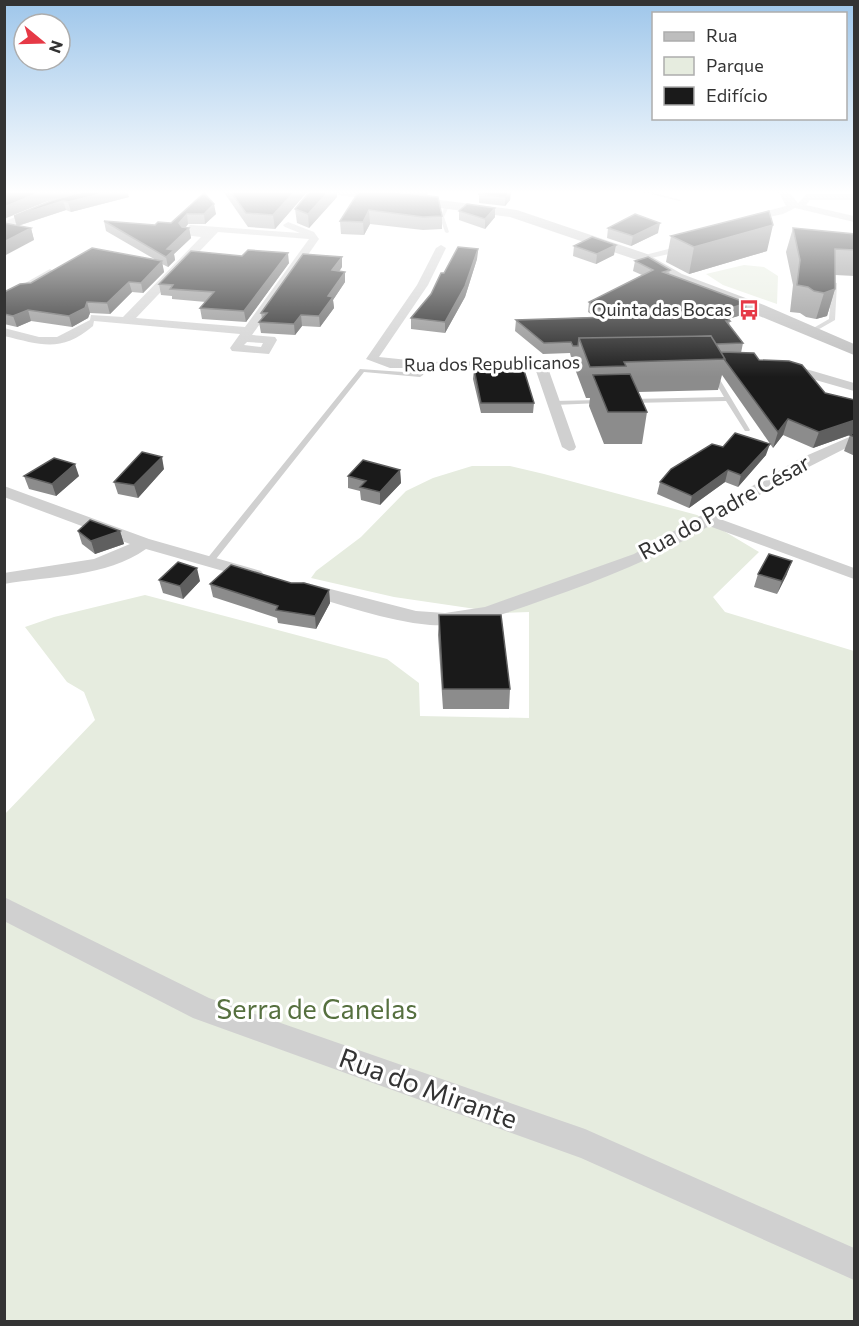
<svg xmlns="http://www.w3.org/2000/svg" width="859" height="1326" viewBox="0 0 859 1326" font-family="Commissioner,sans-serif">
	<style>
		.green { fill: #e6ecdf }
		.lines { fill: none; stroke-linecap: round; stroke-linejoin: round }
		.lane { fill: #d0d0d0; fill-rule: evenodd }
		.street { fill: #d0d0d0; fill-rule: evenodd }
		.secondary { fill: #bdbdbd; fill-rule: evenodd }
		.wall { fill: #8c8c8c }
		.shaded-wall { fill: #5f5f5f }
		.building { fill: #1a1a1a; stroke: #5f5f5f; stroke-width: 1.5 }
		.labels { text-anchor: middle; stroke-width: 6; stroke-linejoin: round; paint-order: stroke }
		.far-poi-label { font-size: 18px; fill: #333; stroke: #fff; text-anchor: end }
		.far-street-label { font-size: 18px; fill: #333; stroke: #fff }
		.street-label { font-size: 22px; fill: #333; stroke: #fff }
		.near-park-label { font-size: 27px; fill: #56703f; stroke: #fff }
		.near-street-label { font-size: 27px; fill: #333; stroke: #fff }
	</style>
	<rect width="100%" height="100%" fill="#fff"/>
	<!-- green -->
	<path class="green" d="M744,265L764,267L778,276L777,304L723,285L706,274Z
		M472,466H510L544,474L697,515L759,552L713,597L725,612L854,651V1321H5L4,815L95,720L84,692L67,682L25,627L54,617L145,595L387,659L419,683L420,716L529,718V612L503,613L394,597L311,578L316,571L361,537L406,491L433,478Z"/>
	<g class="lines">
		<!-- lane -->
		<path class="lane" d="M639,191H646L681,200L679,201Z
			M448,203L450,204L444,217L449,232L447,233L445,232L440,217L446,204Z
			M832,282L837,283L835,320L814,332H810V330L829,319Z
			M424,364L427,366L423,375L420,377L364,372L212,564H206L205,562L206,560L360,369L418,373L422,365Z
			M713,371L716,373L750,430L749,431H745L726,401L631,403L628,401L631,399L724,397L710,373Z
			M599,400L602,402L601,403L554,405L551,403L554,401Z"/>
		<!-- street -->
		<path class="street" d="M778,191H788L798,203L807,194H854V200H810L806,205L854,216V222L795,208L783,214L742,223V219L747,216L786,206Z
			M35,208L43,210L4,229V222Z
			M288,222L314,232L319,239L252,335L275,337L277,340L269,354L232,351L230,348L240,334L94,321L93,326C61,353 42,345 4,336V328L39,337H57L90,320L91,315L123,317L201,237L184,235L183,233L190,225L300,233L285,227L283,225ZM218,232L309,239L245,327L136,318ZM247,342L263,343L261,347L244,345Z
			M692,243L697,246L696,248L642,260L637,257Z
			M441,245L446,248L428,285L379,357L428,362L608,360V366L603,367L548,368L576,447L574,450L569,451L562,447L535,368H390L366,359L417,285L436,248Z
			M50,269L55,272L54,274L4,303V295Z
			M782,362L854,383V391L777,369V363Z
			M854,435V444L789,477L720,519L854,568V579L709,526C657,558 603,579 546,599C509,612 470,628 430,625C385,621 341,604 297,592L294,588L303,582L416,611L445,613L485,607L634,554L801,458Z
			M4,486L149,539L261,571L264,575L255,580L146,549C106,577 51,576 4,584V573L94,559L130,544L4,497Z
			M4,897L209,998L585,1129L854,1248V1280L581,1158L193,1018L4,921Z"/>
		<!-- secondary -->
		<path class="secondary" d="M333,191H369L517,210L647,254L682,274L764,305L854,344V355L672,280L637,260L510,217L339,195Z"/>
	</g>
	<!-- wall -->
	<path class="wall" d="M4,191L129,197L71,212L66,210L18,226L31,228L34,240L16,225L14,216L53,200L48,201Z
		M223,191H308L275,229L248,227Z
		M359,191H430L427,196L442,216V229L423,230L370,224L364,235L341,234L340,221Z
		M511,191L510,200L505,206L479,203V194Z
		M204,193L216,214L205,224H188L185,228H189L191,238L174,254L175,260L168,267L162,264L164,272L143,293L132,292L110,314L90,313L88,318L72,327L31,321L17,327L4,324V292L31,283L156,260L106,231L104,221L155,225L171,223Z
		M337,197L309,228L297,223L295,209Z
		M495,208V217L485,229L459,220V211Z
		M608,228L658,233L631,246L607,238Z
		M793,228L855,234V276L835,275V289L827,316L816,319L806,317L800,313L790,312L793,285L786,252Z
		M671,236L767,251L689,274L666,262Z
		M574,246L614,255L596,264L573,256Z
		M478,249L477,259L465,297L445,333L411,329V318L431,294L444,273Z
		M242,256L289,263L246,322L202,319L200,308L206,302L172,299V296L161,295L159,284Z
		M635,261L670,270L669,274L745,314L728,319L730,321L729,325L743,343L741,353L759,360L825,393L855,400V456L844,451L850,435L813,448L783,435L773,448L722,375L718,390L638,392L647,412L642,444H604L589,406L590,398H586L575,369L577,357H571L570,353L543,354L515,331L516,320L595,317L588,312L589,302L642,275L633,271Z
		M342,267L339,271L345,282L333,300L334,308L320,327L302,326L295,335L261,333L259,322L262,319L261,313Z
		M474,369L534,403L533,413H481L473,379Z
		M723,447L766,455L738,487L725,482L689,508L657,494L660,482Z
		M164,469L138,498L118,494L114,482Z
		M400,470L401,483L380,505L361,500L360,491L348,488V476Z
		M24,476H79L56,496L29,489Z
		M78,531H120L124,544L95,554L82,544Z
		M758,574H787L777,594L754,587Z
		M159,580L200,581L183,599L163,593Z
		M291,583L329,590L330,603L316,629L278,623L277,618L213,597L210,584Z
		M855,591V614H853Z
		M439,615L510,689L509,709H443L438,635Z"/>
	<!-- shaded-wall -->
	<path class="shaded-wall" d="M43,191H91L48,201L4,219V207Z
		M113,191H127L129,197L71,212L68,202Z
		M295,191H308L275,229L273,215Z
		M329,191H337V197L309,228L308,214Z
		M511,191L510,200L505,206V197Z
		M63,201L66,210L17,226L14,216Z
		M214,204L216,214L205,224L204,214Z
		M495,208V217L485,229V219Z
		M369,210L370,224L364,235L363,222Z
		M187,214L188,224L181,233L179,223Z
		M660,223L658,233L631,246L633,236Z
		M773,225L767,251L689,274L694,247Z
		M31,228L34,240L4,256V242Z
		M189,228L191,238L174,254L175,260L168,267L166,257L167,249Z
		M616,245L614,255L596,264L597,254Z
		M478,249L477,259L465,297L445,333V322Z
		M288,253L289,263L246,322L244,311Z
		M342,257V267L333,281L332,270Z
		M162,261L164,272L143,293L141,283Z
		M345,272V282L333,300L334,308L320,327L319,316L328,296Z
		M129,282L132,292L110,314L107,303Z
		M835,289L827,316L816,319L824,293Z
		M87,302L90,313L88,318L72,327L69,316Z
		M747,303L745,314L718,322L721,311Z
		M28,310L31,321L17,327L13,316Z
		M301,315L302,326L295,335L294,324Z
		M788,419L783,435L773,448L778,432Z
		M855,420V433L813,448L819,432Z
		M770,444L766,455L738,487L741,475Z
		M162,457L164,469L138,498L134,485Z
		M75,464L79,476L56,496L52,484Z
		M400,470L401,483L380,505V492Z
		M728,470L725,482L689,508L692,496Z
		M120,531L124,544L95,554L91,541Z
		M792,561L787,574L777,594L782,581Z
		M197,568L200,581L183,599L180,586Z
		M329,590L330,603L316,629L315,616Z"/>
	<!-- building -->
	<path class="building" d="M4,191H43L4,207Z
		M85,191H113L68,202L63,201L14,216L53,200Z
		M230,191H295L273,215L246,213Z
		M310,191H329L308,214L295,209Z
		M359,191H389L438,197L442,216L423,217L369,210L363,222L340,221Z
		M482,191H511L505,197L479,194Z
		M204,193L214,204L204,214H187L179,223L182,227L189,228L167,249L174,250L166,257L104,221L155,225L158,222L171,223Z
		M467,204L495,208L485,219L459,211Z
		M769,211L773,225L694,247L671,236Z
		M635,214L660,223L633,236L608,228Z
		M4,223L31,228L4,242Z
		M793,228L855,234V250L835,249V289L824,293L814,291L808,287L797,285L800,260Z
		M592,237L616,245L597,254L574,246Z
		M458,247L478,249L465,286L445,322L411,318L431,294L441,273H444Z
		M92,248L162,261L141,283L129,282L107,303L87,302L85,308L69,316L28,310L13,316L4,314V292L20,284L31,283Z
		M248,250L288,253L244,311L200,308L214,292L170,289L173,285L159,284L191,251L242,256Z
		M303,254L342,257L332,270L345,272L328,296L333,297L319,316L301,315L294,324L259,322L267,313H261Z
		M648,257L670,270L663,272L747,303L721,311L730,321H726L743,343L716,344L711,336L579,338L578,346H573L571,342L544,343L516,320L611,317L589,302L653,270L635,261Z
		M711,336L725,359L624,362L626,366L590,367L579,338Z
		M721,352L754,353L759,360L789,361L802,365L825,393L855,400V420L819,432L788,419L778,432L724,359H725Z
		M522,364L534,403H481L474,369Z
		M630,374L647,412H608L593,375Z
		M855,432V437L850,435Z
		M735,433L770,444L741,475L728,470L692,496L660,482L671,469L712,444L723,447Z
		M142,452L162,457L134,485L114,482Z
		M54,458L75,464L52,484L24,476Z
		M363,460L400,470L380,492L360,487L366,481L348,476Z
		M90,520L120,531L91,541L78,531Z
		M769,554L792,561L782,581L758,574Z
		M178,562L197,568L180,586L159,580Z
		M231,565L291,583H304L329,590L315,616L276,610L278,606L210,584Z
		M439,615H501L510,689H443Z"/>
	<!-- sky -->
	<linearGradient id="sky" x2="0" y2="1"><stop stop-color="#9ec6ea"/><stop offset="0.51" stop-color="#fff"/><stop offset="1" stop-color="#fff" stop-opacity="0"/></linearGradient>
	<rect width="859" height="377" fill="url(#sky)"/>
	<!-- icons -->
	<defs>
		<g id="bus-bare" transform="scale(1.62)"><path d="M-5-6H5V4H4V6H2V4H-2V6H-4V4H-5ZM-3.5-4V0h7V-4ZM-3.5 1.2v1.5H-2V1.2ZM2 1.2v1.5H3.5V1.2Z" fill="#e63946" stroke="#fff" stroke-width="2.5" paint-order="stroke"/></g>
	</defs>
	<g fill-rule="evenodd">
		<use href="#bus-bare" x="749" y="310"/>
	</g>
	<g class="labels">
		<!-- far-poi labels -->
		<g class="far-poi-label">
			<text x="732" y="316">Quinta das Bocas</text>
		</g>
		<!-- far-street labels -->
		<g class="far-street-label">
			<text transform="translate(492 364) rotate(-1)" y="6">Rua dos Republicanos</text>
		</g>
		<!-- street labels -->
		<g class="street-label">
			<text transform="translate(724 507) rotate(-29)" y="8">Rua do Padre César</text>
		</g>
		<!-- near-park labels -->
		<g class="near-park-label">
			<text x="317" y="1019">Serra de Canelas</text>
		</g>
		<!-- near-street labels -->
		<g class="near-street-label">
			<text transform="translate(428 1089) rotate(20)" y="9">Rua do Mirante</text>
		</g>
	</g>
	<!-- border -->
	<rect width="859" height="1326" fill="none" stroke="#333333" stroke-width="12"/>
	<!-- legend -->
	<rect x="652" y="12" width="195" height="108" fill="#ffffff" stroke="#adadad" stroke-width="1.5"/>
	<rect x="664" y="32" width="30" height="9" fill="#bdbdbd" stroke="#adadad" stroke-width="1.5"/>
	<text x="706" y="42" font-size="18" fill="#333333">Rua</text>
	<rect x="664" y="57" width="30" height="18" fill="#e6ecdf" stroke="#adadad" stroke-width="1.5"/>
	<text x="706" y="72" font-size="18" fill="#333333">Parque</text>
	<rect x="664" y="87" width="30" height="18" fill="#1a1a1a" stroke="#adadad" stroke-width="1.5"/>
	<text x="706" y="102" font-size="18" fill="#333333">Edifício</text>
	<!-- north arrow -->
	<g transform="translate(42 42) rotate(109)"><circle r="28" fill="#ffffff" stroke="#adadad" stroke-width="1.5"/>
	<path d="M0-4.5L10 22L0 15L-10 22Z" fill="#e63946"/>
	<text y="-9" font-size="16" font-weight="bold" text-anchor="middle" fill="#333333">N</text>
	</g>
</svg>
